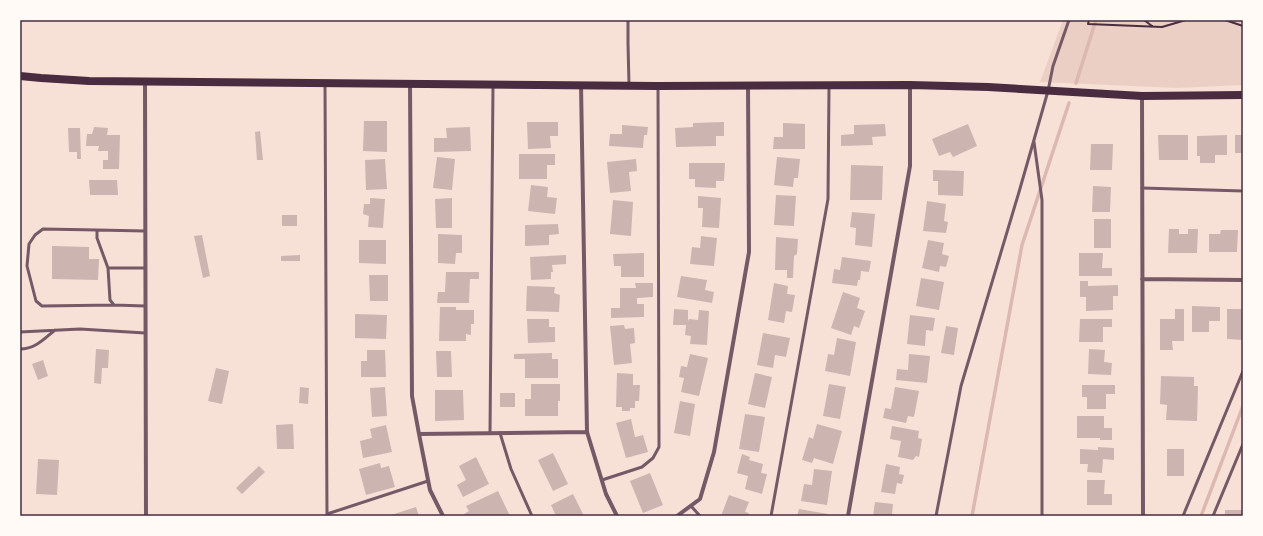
<svg xmlns="http://www.w3.org/2000/svg" width="1263" height="536" viewBox="0 0 1263 536" font-family="'Varela Round',sans-serif">
	<style>
		.green { fill: #ebcfc5 }
		.lines { fill: none; stroke-linecap: round; stroke-linejoin: round }
		.stream { stroke: #dcb8b0; stroke-width: 3.5 }
		.building { fill: #ccb4b1 }
		.path { stroke: #4a2c40; stroke-width: 2 }
		.service { stroke: #755966; stroke-width: 3 }
		.minor { stroke: #755966; stroke-width: 4 }
		.secondary { stroke: #4a2c40; stroke-width: 8 }
		.neatline { fill: none; stroke: #4a2c40; stroke-width: 1.5 }
	</style>
	<rect width="100%" height="100%" fill="#f7e1d7"/>
	<!-- green -->
	<path class="green" d="M1063,20H1243V85L1177,88L1040,82Z"/>
	<g class="lines">
		<!-- stream -->
		<path class="stream" d="M1076,83L1096,20
			M972,516L1022,245L1069,103
			M1201,516L1243,406"/>
	</g>
	<!-- building -->
	<path class="building" d="M364,121H387V152L363,151Z
		M527,122H558V136H550L551,148L528,149Z
		M724,122V136H716V146L676,147L675,128L693,127V123Z
		M783,123L805,124V149H773L774,137H783Z
		M885,124L886,136L872,137L873,145L841,146V135L854,134V125Z
		M968,124L977,146L953,157L950,152L939,156L932,139Z
		M622,125L648,127L647,135H644L643,148L609,146L610,134H622Z
		M94,127L108,128L107,135H120L119,169H103V160H108V151H98L99,146H86L87,134H92Z
		M470,127L471,151L434,152V138H447L446,128Z
		M68,128H80L81,159H77V152H69Z
		M260,131L263,160H257L255,132Z
		M1158,135H1188V160H1159Z
		M1227,135V155H1215V163H1200V156H1197V136Z
		M1235,135H1243V153H1235Z
		M1091,144H1113L1112,170H1090Z
		M519,154H555V165H547V179H519Z
		M437,157L455,159L452,190L433,188Z
		M777,157L800,159L798,178H794L793,187L774,185Z
		M385,159L387,189L366,190L365,160Z
		M636,159L637,171L629,172L631,191L610,193L607,162Z
		M689,163H725L724,181H716V188L695,187V179H689Z
		M851,165L883,166L882,200H850Z
		M933,170L964,171L963,196L938,195V181H933Z
		M89,180H117L118,195H90Z
		M531,185L548,187L547,197L557,198L555,214L528,211Z
		M1093,186L1111,187L1110,212H1092Z
		M776,195L796,196L794,226L774,225Z
		M698,196L721,198L719,228L702,227L703,208H698Z
		M370,198L385,199L383,228L368,227L369,216L363,214L364,204H370Z
		M452,198V228H436L435,199Z
		M613,200L633,202L631,236L610,234Z
		M927,201L946,204L944,221L948,222L946,233L923,231Z
		M852,212L875,214L872,247L855,245L856,228L850,227Z
		M282,215H297V226H282Z
		M1094,219H1111V248H1094Z
		M558,224L559,234L549,235V245L525,246V225Z
		M1169,229H1179V234H1188V229H1198L1197,253H1168Z
		M1221,230H1238L1237,252H1209V234H1220Z
		M438,234L462,235V253H456L455,264L438,263Z
		M202,235L210,276L203,278L194,236Z
		M701,236L717,238L714,266L690,264L692,247L700,248Z
		M776,237L798,239L797,254L794,256L793,278H787V270H775Z
		M359,240H386V264L359,263Z
		M928,240L944,243L942,254L949,256L946,267L940,266L939,272L922,268Z
		M52,246L89,247V259H99L98,280L52,279Z
		M644,253V277H621V266H614L613,254Z
		M1079,253H1103L1102,268H1112V276H1079Z
		M300,255V261H281V256Z
		M566,255V264L552,265L553,272H551V279L531,280L530,257Z
		M842,257L871,261L869,272L861,271L860,280H858L857,286L832,283L834,269L840,270Z
		M446,272H479V279H470L469,303H437L438,292H445Z
		M369,275H388V301H370Z
		M681,276L707,280L705,290L714,292L712,303L677,297Z
		M921,278L944,282L939,310L916,306Z
		M1080,281H1088V286L1118,285V296H1113V310L1086,311V297H1080Z
		M635,283H653V297L637,298V304H644V317L611,318V308H620V288H636Z
		M774,283L788,286L787,294L795,295L792,312L786,311L784,323L768,320Z
		M527,286L555,287L554,293L560,295L559,312L526,311Z
		M843,292L860,298L857,308L865,311L859,328L854,326L851,335L831,328Z
		M1192,306L1220,307V321H1209V332H1192Z
		M440,307H456V310H474V324H471V335L466,334V341H439Z
		M674,309L688,310V321L689,319L698,320L699,310L709,311L707,345L690,344L691,336L685,335L686,325H673Z
		M1175,309H1184V341H1172L1173,350H1160V319H1175Z
		M1227,309H1243V340L1227,339Z
		M355,314L387,315L386,339L355,338Z
		M910,315L935,318L933,331L926,330L925,346L907,344Z
		M527,319H549V327H555V342L528,343Z
		M1080,319H1112V327H1103V342H1079Z
		M624,325L625,329L634,328L635,343L630,344L632,363L614,365L610,326Z
		M946,326L958,328L954,355L941,353Z
		M763,333L790,338L786,357L775,355L773,368L757,365Z
		M837,338L856,342L850,376L825,371L828,354L834,355Z
		M96,349L109,350L108,368H102L101,384L94,383Z
		M1089,349L1105,350L1104,362L1112,363L1111,375L1088,374Z
		M367,350H385L386,377H361V361H367Z
		M436,351H451L452,377H437Z
		M552,353V359H558V378H525V359H514V354Z
		M690,354L708,358L699,396L681,392L684,378L679,377L681,366L687,367Z
		M909,354L930,356L927,383L896,380L897,369L908,370Z
		M43,360L48,376L38,380L32,364Z
		M216,368L229,371L222,404L208,401Z
		M617,373L633,374V385H640L639,401H635V408H630V411H622V407H616Z
		M755,373L772,377L765,408L748,404Z
		M1161,376L1194,377V386H1198L1197,421L1166,420L1167,405L1160,404Z
		M531,384H560V401H558V416H525V399H531Z
		M829,384L846,387L840,419L823,416Z
		M1082,385H1115V394H1106V409H1087V397H1082Z
		M300,387L309,388L308,404L299,403Z
		M385,387L387,416L372,417L370,388Z
		M895,387L919,391L914,417L908,416L906,423L883,418L885,408L891,409Z
		M435,390H463L464,420L435,421Z
		M500,393H515V407H500Z
		M680,401L695,404L690,436L674,433Z
		M745,414L765,417L759,452L739,449Z
		M1077,416H1104V428H1112V440H1100V438H1077Z
		M631,419L635,437L643,435L648,452L626,458L616,423Z
		M293,424L294,449H277L276,425Z
		M817,424L842,431L833,464L814,458L812,463L802,460L809,437L813,439Z
		M386,425L392,452L363,458L360,441L372,438L370,429Z
		M892,426L919,431L918,438L922,439L919,457L916,456L913,460L898,457L901,441L890,439Z
		M1098,447L1114,448V460L1103,459L1102,473L1087,472L1088,464H1080V449L1098,450Z
		M1167,449H1184V476H1167Z
		M553,453L568,484L553,491L538,460Z
		M742,454L750,457L749,460L763,464L761,473L767,474L762,494L745,489L748,476L737,473Z
		M476,457L489,484L463,497L457,485L466,480L459,466Z
		M38,459L59,460L57,495L36,494Z
		M380,463L381,468L389,466L395,487L366,495L359,469Z
		M886,464L900,467L899,474L904,475L902,484L897,483L895,494L881,492Z
		M259,466L265,472L242,494L236,488Z
		M814,469L832,471L827,505L801,501L804,484L812,485Z
		M650,473L663,505L643,513L630,481Z
		M1087,480H1105L1104,494H1112V505H1087Z
		M498,491L510,516H465L464,514L469,511L466,506Z
		M573,494L584,516H556L551,505Z
		M729,495L749,502L745,512L749,513L748,516H721Z
		M875,502L893,504L892,514L897,515L896,516H873Z
		M416,507L419,516H388Z
		M799,509L828,514L827,516H797Z
		M1225,510H1243V516H1225Z"/>
	<g class="lines">
		<!-- path -->
		<path class="path" d="M1089,20L1088,24L1162,27L1186,20
			M1144,20L1152,26
			M1225,20L1243,26"/>
		<!-- service -->
		<path class="service" d="M628,20V43L629,85
			M325,84L327,516
			M1034,142L1042,200V516
			M1142,188L1243,191
			M97,230L43,229L35,235L29,244L27,266L36,301L42,306L114,305
			M108,268L97,238V230L145,231
			M145,268H108L110,300L114,305L145,306
			M20,332L80,329L145,333
			M20,349C35,349 44,339 55,330
			M490,433L493,85
			M500,433L511,469L532,516
			M602,480L642,467L653,458L659,447L658,88
			M691,506L700,516
			M327,514L428,481
			M771,516L828,199L829,87
			M936,516L961,386L1019,192L1048,91L1053,66L1069,20
			M1183,516L1243,371
			M1213,516L1243,444"/>
		<!-- minor -->
		<path class="minor" d="M145,81L146,516
			M410,84L412,396L419,434L430,490L443,516
			M581,85L587,432L606,494L617,516
			M1142,96L1143,516
			M1142,279L1243,280
			M419,434L587,432
			M677,516L700,499L714,452L749,252L748,86
			M848,516L910,166V85"/>
		<!-- secondary -->
		<path class="secondary" d="M20,76L41,78L89,81L658,86L910,85L988,87L1142,96L1243,95"/>
	</g>
	<!-- border -->
	<rect width="1263" height="536" fill="none" stroke="#fffaf5" stroke-width="42"/>
	<rect x="21" y="21" width="1221" height="494" class="neatline"/>
</svg>
